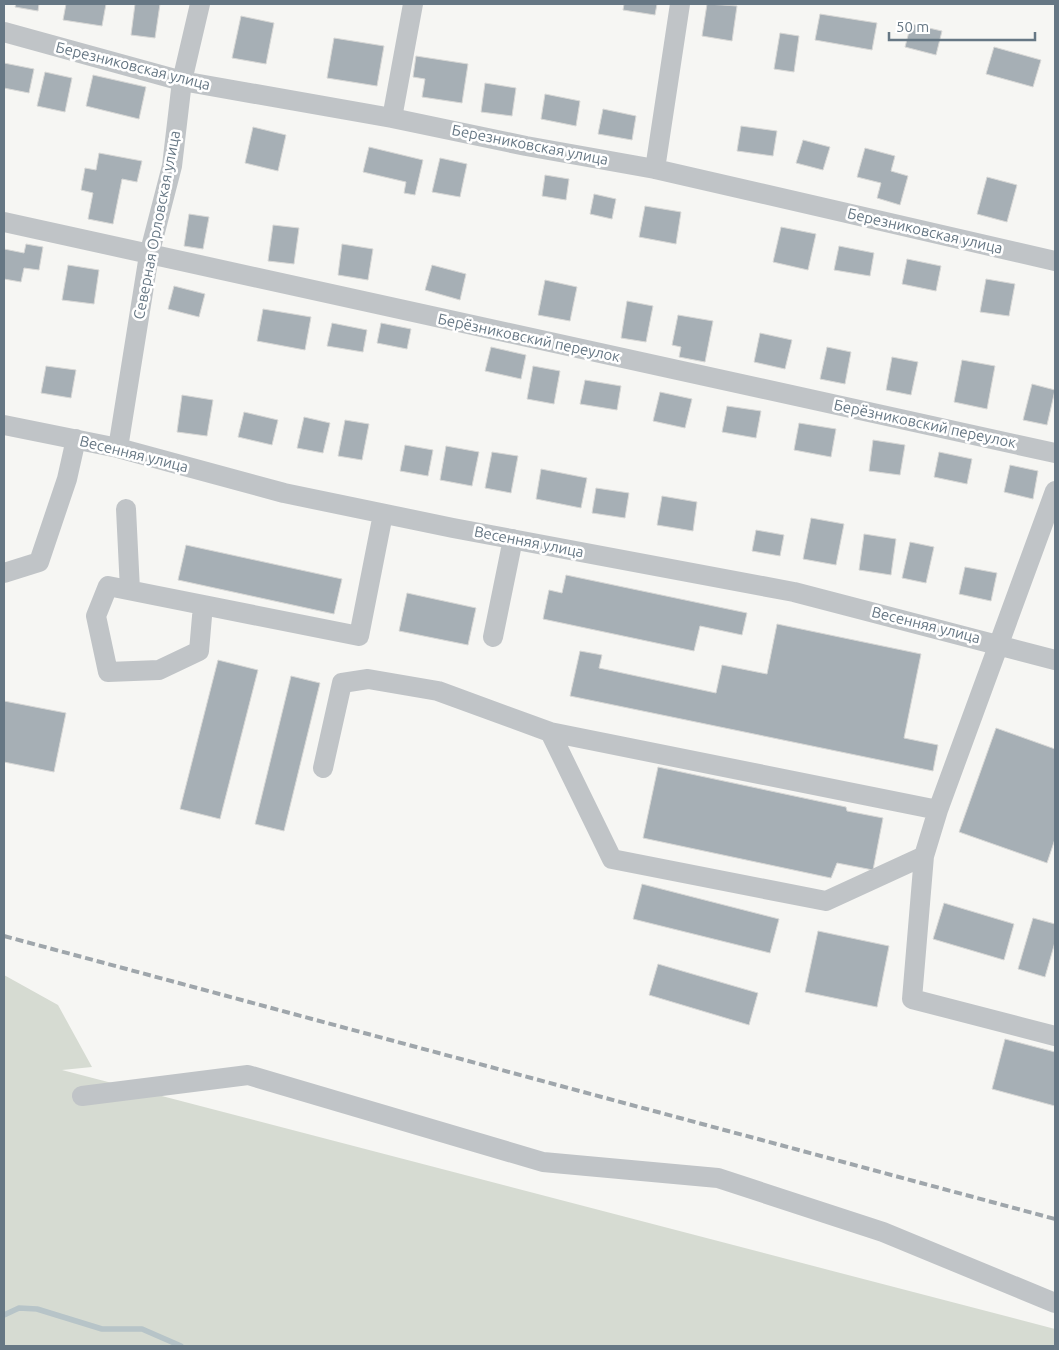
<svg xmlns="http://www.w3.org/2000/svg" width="1059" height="1350" viewBox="0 0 1059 1350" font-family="Ubuntu,sans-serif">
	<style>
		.green { fill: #d6dbd2 }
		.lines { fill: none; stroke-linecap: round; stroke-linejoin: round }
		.stream { stroke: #b7c4c8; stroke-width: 5.5 }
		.building { fill: #a6afb5; stroke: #d8d8d6 }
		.minor { stroke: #c0c4c7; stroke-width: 20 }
		.rail { stroke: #9fa6ab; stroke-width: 4; stroke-dasharray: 8 4; stroke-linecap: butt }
		.labels { text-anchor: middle; stroke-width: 5; stroke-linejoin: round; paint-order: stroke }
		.street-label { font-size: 15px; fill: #667784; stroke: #fff }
	</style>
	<rect width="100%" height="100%" fill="#f6f6f3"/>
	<!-- green -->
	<path class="green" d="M4,975L58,1005L92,1067L62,1070L1055,1329V1346H4Z"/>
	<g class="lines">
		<!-- stream -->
		<path class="stream" d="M4,1315L19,1308L37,1309L102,1329H142L181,1346"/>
	</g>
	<!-- building -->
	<path class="building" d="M16,4H39L38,11L15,7Z
		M66,4H106L102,26L63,20Z
		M135,4H160L155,38L131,35Z
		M624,4H657L655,15L623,10Z
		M707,4L737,6L732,41L702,36Z
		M820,14L877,23L872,50L815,40Z
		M241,16L274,23L266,64L232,58Z
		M911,24L942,31L936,55L905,47Z
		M780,33L799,36L794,72L774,69Z
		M334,38L384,46L377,86L327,78Z
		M994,47L1041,60L1033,87L986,74Z
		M416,56L468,64L462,103L422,97L425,79L413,77Z
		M4,63L34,69L29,93L4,88Z
		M45,72L72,78L65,112L37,106Z
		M93,75L146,87L139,119L86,106Z
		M485,83L516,88L512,116L481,112Z
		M545,94L580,101L576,126L541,119Z
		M603,109L636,116L632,140L598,134Z
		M741,126L777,131L773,156L737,151Z
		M253,127L286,135L278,171L245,163Z
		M803,140L830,147L823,170L796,163Z
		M369,147L423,160L415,195L404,193L406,182L363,172Z
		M865,148L895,156L891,171L908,176L900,205L877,198L881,183L857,177Z
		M99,153L142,161L137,182L122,179L113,224L88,219L93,193L81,190L85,168L96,170Z
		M440,158L467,164L460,197L432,192Z
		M545,175L569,179L566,200L542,196Z
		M987,177L1017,185L1007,222L977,214Z
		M594,194L616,199L612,219L590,214Z
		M645,206L681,212L676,244L639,237Z
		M189,214L209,217L203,249L184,246Z
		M273,225L299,228L294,264L268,261Z
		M781,227L816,234L808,270L773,262Z
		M26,244L43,247L39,270L24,268L21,282L4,279V249L24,253Z
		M342,244L373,249L368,280L338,275Z
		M839,246L874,253L870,276L834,270Z
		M907,259L941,266L936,291L902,284Z
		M68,265L99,270L94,304L62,300Z
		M432,265L466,274L460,300L425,290Z
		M986,279L1015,284L1009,316L980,312Z
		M545,280L577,287L570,321L538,315Z
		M174,286L205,294L199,317L168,309Z
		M627,301L653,306L646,342L621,338Z
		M263,309L311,317L305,350L257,341Z
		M678,315L713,321L705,362L679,357L681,347L672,345Z
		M332,323L367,330L363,352L327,346Z
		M381,323L411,329L407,349L377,343Z
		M760,333L792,340L785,369L754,362Z
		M491,347L526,355L521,379L485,371Z
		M827,347L851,352L845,384L820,379Z
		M892,357L918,362L911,395L886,390Z
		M962,360L995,366L987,409L954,402Z
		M46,366L76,370L71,398L41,393Z
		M533,366L560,371L554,404L527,399Z
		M585,380L621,386L617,410L580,404Z
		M1032,384L1055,390L1047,425L1023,420Z
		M660,392L692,399L685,428L653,421Z
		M182,395L213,400L207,436L177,432Z
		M727,406L761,411L756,438L722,432Z
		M244,412L278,420L272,445L238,437Z
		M304,417L330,423L323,453L297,448Z
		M345,420L369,424L362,460L338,456Z
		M799,423L836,429L831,457L794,450Z
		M873,440L905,445L900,475L869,471Z
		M405,445L433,450L428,476L400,471Z
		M446,446L479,452L472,486L440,480Z
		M492,452L518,456L511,493L485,488Z
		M939,452L972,459L967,484L934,477Z
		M1010,465L1038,471L1033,499L1004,492Z
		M541,469L587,478L581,508L536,499Z
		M596,488L629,493L625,518L592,513Z
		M662,496L697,502L693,531L657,525Z
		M811,518L844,524L836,565L803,559Z
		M756,530L784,535L780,556L752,551Z
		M864,534L896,539L891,575L859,570Z
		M910,542L934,547L926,583L902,578Z
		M186,545L342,579L334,614L178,580Z
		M965,567L997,573L991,601L959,594Z
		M566,575L747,613L742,635L700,626L694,651L543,619L549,590L562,593Z
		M407,593L476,608L468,645L399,631Z
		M777,624L921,654L904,738L938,745L933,771L570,696L580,651L602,655L599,668L716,693L722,665L767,674Z
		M218,660L258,670L220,819L180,809Z
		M291,676L320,683L284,831L255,824Z
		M4,701L66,713L54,772L4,762Z
		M996,728L1055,749V839L1047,863L959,832Z
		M658,767L846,807L847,811L883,818L873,870L837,863L831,878L643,838Z
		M642,884L779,919L770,953L633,919Z
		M944,903L1014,924L1004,960L933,939Z
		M1033,918L1055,924V942L1045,977L1018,969Z
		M818,931L889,946L877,1007L805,992Z
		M658,964L758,993L749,1025L649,995Z
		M1005,1039L1055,1052V1106L992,1089Z"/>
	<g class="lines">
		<!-- minor -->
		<path class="minor" d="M4,32L182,81L392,118L526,146L655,169L1055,261
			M392,118L413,4
			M655,169L680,4
			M4,222L1055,453
			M4,425L118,448L284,493L453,528L794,592L1055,660
			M118,448L149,255L172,166L182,81L200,4
			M126,509L130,590
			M4,573L39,562L67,479L76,439
			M203,605L199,651L159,670L108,672L96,616L108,586L359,636L383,514
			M493,637L513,539
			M550,732L938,810L1055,491
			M323,768L342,683L368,679L438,691L550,732L612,859L826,901L924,856L938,810
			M924,856L912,999L1055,1036
			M82,1096L248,1075L543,1162L718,1178L883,1232L1055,1303"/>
		<!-- rail -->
		<path class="rail" d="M4,936L1055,1219"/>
	</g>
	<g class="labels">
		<!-- street labels -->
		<g class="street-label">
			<text transform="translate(133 66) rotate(14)" y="5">Березниковская улица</text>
			<text transform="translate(530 145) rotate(11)" y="5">Березниковская улица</text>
			<text transform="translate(157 225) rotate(-79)" y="5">Северная Орловская улица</text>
			<text transform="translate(925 231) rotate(13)" y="5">Березниковская улица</text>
			<text transform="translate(529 338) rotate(12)" y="5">Берёзниковский переулок</text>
			<text transform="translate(925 424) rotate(12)" y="5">Берёзниковский переулок</text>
			<text transform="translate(134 454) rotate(14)" y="5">Весенняя улица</text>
			<text transform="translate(529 542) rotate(11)" y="5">Весенняя улица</text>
			<text transform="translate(926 625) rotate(14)" y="5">Весенняя улица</text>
		</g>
	</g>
	<!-- border -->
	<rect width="1059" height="1350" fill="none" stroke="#667784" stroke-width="10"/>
	<!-- scale -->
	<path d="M889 32v8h146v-8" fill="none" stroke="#667784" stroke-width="2.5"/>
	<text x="896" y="32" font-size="15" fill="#667784" stroke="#ffffff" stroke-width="4" paint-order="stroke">50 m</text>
</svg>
